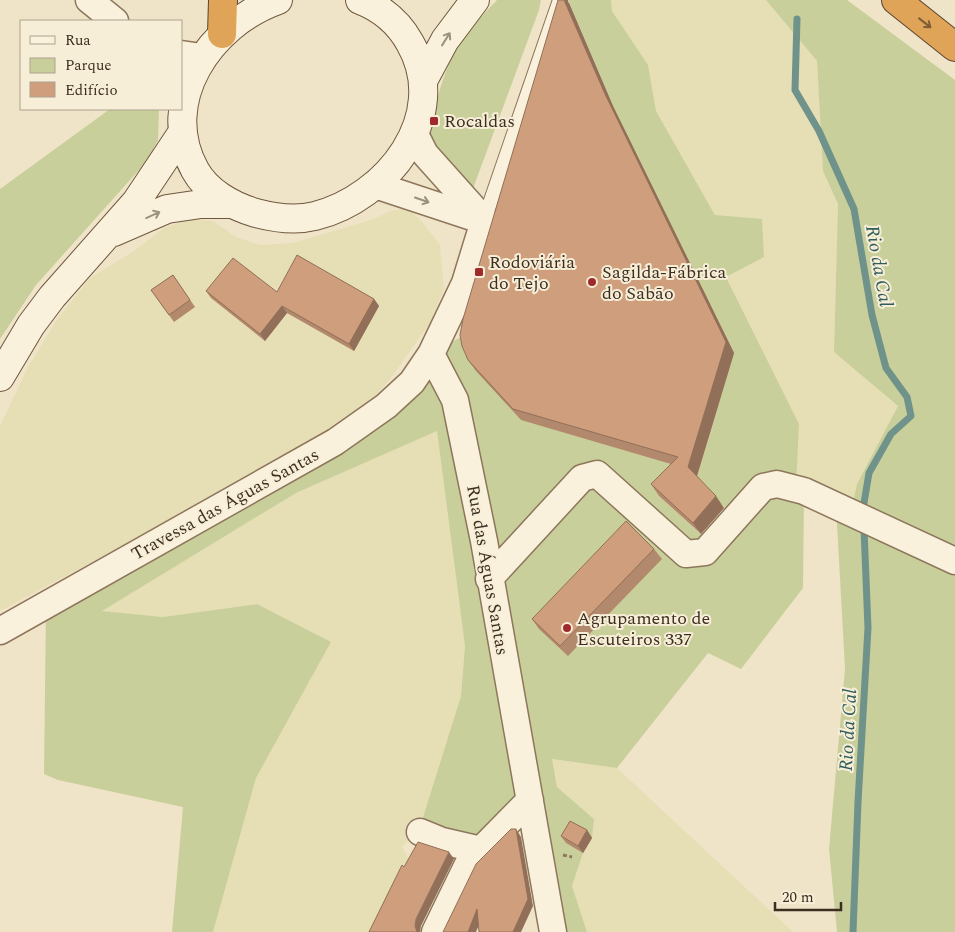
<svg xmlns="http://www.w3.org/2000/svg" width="955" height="932" viewBox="0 0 955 932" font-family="Spectral,serif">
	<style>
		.farmland { fill: #e6deb5 }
		.green { fill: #c9cf9b }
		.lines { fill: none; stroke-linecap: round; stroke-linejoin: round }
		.stream { stroke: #6f938a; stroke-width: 7 }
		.lane-casing { stroke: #8d765c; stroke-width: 16 }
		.street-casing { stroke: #8d765c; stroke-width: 29 }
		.secondary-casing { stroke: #6f573f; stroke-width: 30 }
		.highway-casing { stroke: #5b4430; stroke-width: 30 }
		.path { stroke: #8d765c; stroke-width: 3; stroke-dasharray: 4 2.5; stroke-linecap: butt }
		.lane { stroke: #faf1dc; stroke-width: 14 }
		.street { stroke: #faf1dc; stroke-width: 26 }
		.secondary { stroke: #faf1dc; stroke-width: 28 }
		.highway { stroke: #e0a458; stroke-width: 28 }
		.wall { fill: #b2896c }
		.shaded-wall { fill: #916f58 }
		.building { fill: #cf9f7d; stroke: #916f58 }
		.oneway { stroke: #7e5d36 }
		.oneway2 { stroke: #9c907e }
		.poi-dot { fill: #9e2a2b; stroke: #f7eed8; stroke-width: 2 }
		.labels { text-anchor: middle; stroke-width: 4; stroke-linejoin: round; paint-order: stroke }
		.poi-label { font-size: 18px; fill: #3d2e20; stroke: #f7eed8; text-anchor: start }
		.street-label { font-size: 18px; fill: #3d2e20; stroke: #f7eed8 }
		.water-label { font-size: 19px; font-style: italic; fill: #2f5d5a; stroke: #f7eed8 }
	</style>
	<rect width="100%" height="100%" fill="#f0e4c8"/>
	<!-- farmland -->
	<path class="farmland" d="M611,0H766L817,61L823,171L838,204L834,352L898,406L857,484L851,512L796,489L799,424L726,276L716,216L656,111L648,65L612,11Z
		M408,208L424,224L440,245L444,289L430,323L391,378L370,402L311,445L0,611V426L28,367L58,318L90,278L134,251L164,228L190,219L213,221L236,237L260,245L293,243L371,220L391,211Z
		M437,431L465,646L461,696L419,830L402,847L411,863L377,932H213L256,778L331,642L257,604L163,617L101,611L296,493Z
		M551,759L617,768L793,932H587L572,886L594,819L557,787Z"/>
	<!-- green -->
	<path class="green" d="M497,0H541L539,10L471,194L430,139C431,128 434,117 436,105C447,56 463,36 497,0Z
		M568,0H611L612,11L648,65L656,111L715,215L762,219L764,257L726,277L799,424L796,489L804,496L803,588L741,669L708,653L617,768L552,759L557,787L594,819L592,838L583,853L572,886L587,932H553L530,801L481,850L419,830L461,696L465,646L437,431L296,493L102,611L163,617L257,604L331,642L256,778L213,932H172L183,807L58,780L44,774L46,605L335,442L431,354L471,331L686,469L659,496L706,539L730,513L696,479L733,353L613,106Z
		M766,0H847L955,80V932H837L829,849L845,669L836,506L851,512L857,484L898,406L834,352L838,204L823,171L817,61Z
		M110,109H159L158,140L147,161L36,285L0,339V189Z"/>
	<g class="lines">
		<!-- stream -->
		<path class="stream" d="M797,19L795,90L819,131L854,209L872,315L886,368L907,397L911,416L891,434L869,473L863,509
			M853,932L858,802L868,628L864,529"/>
		<!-- lane casing -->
		<g class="lane-casing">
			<path id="lane" d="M484,221L560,0"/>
		</g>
		<!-- street casing -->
		<g class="street-casing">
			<path id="street" d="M89,0L115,21
				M181,54L202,57
				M415,134L425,154L484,220
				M375,185L484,221
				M484,221L465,283L431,354L455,400L484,541L553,932
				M489,579L582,478L597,474L686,554L705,552L763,487L777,484L804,491L955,561
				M0,631L335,442L386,406L412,382L431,354
				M420,832L442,841L481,850
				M435,932L469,862L530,800"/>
		</g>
		<!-- secondary casing -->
		<g class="secondary-casing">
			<path id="secondary" d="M278,0C210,24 157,101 195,170C207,192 232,206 256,213C275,218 295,221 315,216C387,198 452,116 410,43C399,23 381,8 360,0
				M423,81L445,40L475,0
				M114,232L167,209L201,204H233
				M0,377L31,325L52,297L136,202L182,133"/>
		</g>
		<!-- highway casing -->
		<g class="highway-casing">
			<path id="highway" d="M896,0L955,47
				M222,34L223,0"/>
		</g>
		<!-- path -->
		<path class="path" d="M563,855L572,857"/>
		<!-- lane -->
		<use href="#lane" class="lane"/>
		<!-- street -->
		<use href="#street" class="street"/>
		<!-- secondary -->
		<use href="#secondary" class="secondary"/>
		<!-- highway -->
		<use href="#highway" class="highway"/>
	</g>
	<!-- wall -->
	<path class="wall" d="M569,3L613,106L734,353L697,476L724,508L701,534L659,496L651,484L671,464L521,420L476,371L468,360Z
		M173,275L195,307L174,322L151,290Z
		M206,291L277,292L374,299L379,306L354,351L287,313L265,341L211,298Z
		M654,549L662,559L568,656L539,629L532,619Z
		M587,830L592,838L583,853L566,843L561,836Z"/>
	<!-- shaded-wall -->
	<path class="shaded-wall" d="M564,0H567L569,3L613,106L734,353L696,479L688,467L605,94Z
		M374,299L379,306L354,351L349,344Z
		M282,306L287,313L265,341L260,334Z
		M716,496L724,508L701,534L693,523Z
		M516,829L521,837L533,906L521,932H513Z
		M587,830L592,838L583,853L578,846Z
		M449,852L454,859L421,926L420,932H417L415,926L416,919Z
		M477,909L482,917L476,932H468Z"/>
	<!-- building -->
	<path class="building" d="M558,0H564L605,94L726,342L688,467L716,496L693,523L651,484L678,457L513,409L468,360L462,346L460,335L463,319Z
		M297,255L374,299L349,344L282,306L260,334L206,291L233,258L277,292Z
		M173,275L190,300L169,315L151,290Z
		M626,521L654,549L560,646L532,619Z
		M570,821L587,830L578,846L561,836Z
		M511,829H516L528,899L513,932H479L477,909L468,932H443L476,864Z
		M418,842L449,852L416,919L415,926L417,932H369L402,865L404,867Z"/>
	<!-- one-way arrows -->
	<defs><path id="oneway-shaft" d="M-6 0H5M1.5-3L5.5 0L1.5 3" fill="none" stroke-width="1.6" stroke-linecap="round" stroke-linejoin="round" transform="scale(1.25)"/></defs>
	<use class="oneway" href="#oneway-shaft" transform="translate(925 23) rotate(38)"/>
	<g class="oneway2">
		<use href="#oneway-shaft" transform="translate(446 39) rotate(-58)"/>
		<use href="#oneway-shaft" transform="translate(422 200) rotate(19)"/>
		<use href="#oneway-shaft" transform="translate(153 215) rotate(-24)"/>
	</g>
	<!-- markers -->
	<g class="poi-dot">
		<rect x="429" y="116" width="10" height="10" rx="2.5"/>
		<rect x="474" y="267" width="10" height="10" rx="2.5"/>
		<circle cx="592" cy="282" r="5"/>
		<circle cx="567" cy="628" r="5"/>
	</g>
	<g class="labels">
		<!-- poi labels -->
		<g class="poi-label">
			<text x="444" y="127">Rocaldas</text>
			<text x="489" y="268">Rodoviária<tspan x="489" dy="21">do Tejo</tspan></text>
			<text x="602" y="278">Sagilda-Fábrica<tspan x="602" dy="21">do Sabão</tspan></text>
			<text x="577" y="624">Agrupamento de<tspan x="577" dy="21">Escuteiros 337</tspan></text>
		</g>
		<!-- street labels -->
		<g class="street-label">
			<text transform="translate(225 504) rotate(-29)" y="6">Travessa das Águas Santas</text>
			<text transform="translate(488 570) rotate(80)" y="6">Rua das Águas Santas</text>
		</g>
		<!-- water labels -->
		<g class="water-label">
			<text transform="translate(880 266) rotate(80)" y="7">Rio da Cal</text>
			<text transform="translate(847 730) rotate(-87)" y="7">Rio da Cal</text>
		</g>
	</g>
	<!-- legend -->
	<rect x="20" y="20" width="162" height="90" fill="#f7eed8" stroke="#ada18e"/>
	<rect x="30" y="36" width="25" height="8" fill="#faf1dc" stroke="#ada18e"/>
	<text x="65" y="45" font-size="15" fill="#3d2e20">Rua</text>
	<rect x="30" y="58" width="25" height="15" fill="#c9cf9b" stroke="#ada18e"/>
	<text x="65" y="70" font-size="15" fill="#3d2e20">Parque</text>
	<rect x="30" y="82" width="25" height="15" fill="#cf9f7d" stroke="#ada18e"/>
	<text x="65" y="95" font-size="15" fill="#3d2e20">Edifício</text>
	<!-- scale -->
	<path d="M775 902v8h66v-8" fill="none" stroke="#3d2e20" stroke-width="2.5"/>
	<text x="782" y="902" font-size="15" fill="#3d2e20" stroke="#f7eed8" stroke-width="4" paint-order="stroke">20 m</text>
</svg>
